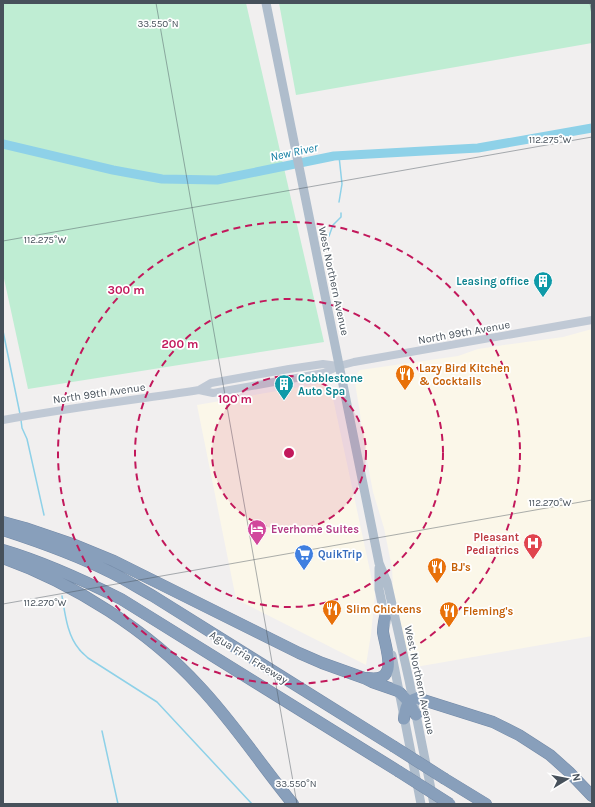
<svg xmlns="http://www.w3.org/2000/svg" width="595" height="807" viewBox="0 0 595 807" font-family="Karla,sans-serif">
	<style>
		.commercial { fill: #fbf7e9 }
		.grass { fill: #bfedd3 }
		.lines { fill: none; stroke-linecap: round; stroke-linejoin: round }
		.stream { stroke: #8ed1e8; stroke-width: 1.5 }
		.river { stroke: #8ed1e8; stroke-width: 9 }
		.motorway-casing { stroke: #748aa7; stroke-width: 12 }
		.secondary { stroke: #c0c9d5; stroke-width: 8 }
		.primary { stroke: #afbdcc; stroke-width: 9 }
		.motorway { stroke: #889fbb; stroke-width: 11 }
		.motorway-bridge-casing { stroke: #748aa7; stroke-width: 12; stroke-linecap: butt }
		.motorway-bridge { stroke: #889fbb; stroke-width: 11 }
		.ticks { fill: none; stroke: #47515b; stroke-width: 1; stroke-opacity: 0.45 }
		.ring { fill: none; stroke: #c2185b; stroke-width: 2; stroke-dasharray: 7 5 }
		.labels { text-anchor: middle; stroke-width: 3.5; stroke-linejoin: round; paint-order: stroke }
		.street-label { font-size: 11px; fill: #47515b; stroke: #fff }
		.culture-label { font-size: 11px; font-weight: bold; fill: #0d838f; stroke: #fff; text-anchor: end }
		.food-label { font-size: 11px; font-weight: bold; fill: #c56008; stroke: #fff; text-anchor: start }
		.hotel-label { font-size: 11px; font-weight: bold; fill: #b23c85; stroke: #fff; text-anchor: start }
		.health-label { font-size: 11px; font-weight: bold; fill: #be3a42; stroke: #fff; text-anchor: end }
		.shop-label { font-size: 11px; font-weight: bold; fill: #366cbe; stroke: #fff; text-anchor: start }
		.water-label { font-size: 12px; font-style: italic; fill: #127ea3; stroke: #fff }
		.ticks-label { font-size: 10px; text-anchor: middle; fill: #47515b; stroke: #fff; stroke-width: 3.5; stroke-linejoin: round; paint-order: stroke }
		.centre { fill: #c2185b; stroke: #fff; stroke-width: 2 }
		.ring-label { font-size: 12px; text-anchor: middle; font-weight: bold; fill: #c2185b; stroke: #fff; stroke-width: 3.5; stroke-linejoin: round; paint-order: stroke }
	</style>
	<rect width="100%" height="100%" fill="#f1efef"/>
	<!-- commercial -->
	<path class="commercial" d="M592,329V636L410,668L393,587L392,568L384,528L373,492L363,439L360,413L354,377L360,370L458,356L478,349L504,345L563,337Z
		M323,383L331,389L375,594L371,634L366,665L236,599L197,405Z"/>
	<!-- grass -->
	<path class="grass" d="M3,3H246L324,342L28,389L3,274Z
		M279,3H592V43L296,95Z"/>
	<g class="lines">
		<!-- stream -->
		<path class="stream" d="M339,156L342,184L339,202
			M329,236L333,225L341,217V213
			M3,331L20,414
			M21,420L22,428L27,439L44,515
			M62,596C65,613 67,635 79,649C81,652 85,655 88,658L157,702L252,804
			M102,731L118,804"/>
		<!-- river -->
		<path class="river" d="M3,144L113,170L162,179L217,180L334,156L478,148L592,128"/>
		<!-- motorway casing -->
		<g class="motorway-casing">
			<path id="motorway" d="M3,522L25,528L75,545L114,561L299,653L322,663L364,678L372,682L398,691L409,702L416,715
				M3,530C40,542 77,555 112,573C126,580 140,589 153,596L393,746
				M3,550C44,562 83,580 121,599L398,771
				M3,558C73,583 149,631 199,686C234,723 261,765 293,804
				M367,678C400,683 386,651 383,632C383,627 384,622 385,617
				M404,719C405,709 406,701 417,698L493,722L519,735L550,755L569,772L592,796
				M445,779L486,804"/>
		</g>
		<!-- secondary -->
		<path class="secondary" d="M199,390L213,393L324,373L339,366L354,362L592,320
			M3,420C68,408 134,400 199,390L211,383L289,369L323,364L338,366"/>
		<!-- primary -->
		<path class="primary" d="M266,3L379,563L387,582L409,680L434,804
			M379,568V589L386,623
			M392,655L421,804"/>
		<!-- motorway -->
		<use href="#motorway" class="motorway"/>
		<!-- motorway-bridge casing -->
		<g class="motorway-bridge-casing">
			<path id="motorway-bridge" d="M393,746L445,779
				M398,771L450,804"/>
		</g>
		<!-- motorway-bridge -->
		<use href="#motorway-bridge" class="motorway-bridge"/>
	</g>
	<!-- ticks -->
	<path class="ticks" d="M156,3L297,804M590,3L592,15M3,241L592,137M3,604L592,500"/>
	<!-- distance rings -->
	<circle cx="289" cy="453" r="77" fill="#c2185b" fill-opacity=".12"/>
	<g class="ring">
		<circle cx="289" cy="453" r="77"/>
		<circle cx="289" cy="453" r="154"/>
		<circle cx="289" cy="453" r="231"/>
	</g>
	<!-- icons -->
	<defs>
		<g id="building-pin" transform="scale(1)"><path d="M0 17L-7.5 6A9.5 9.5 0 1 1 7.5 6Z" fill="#0f9aa8" stroke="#fff"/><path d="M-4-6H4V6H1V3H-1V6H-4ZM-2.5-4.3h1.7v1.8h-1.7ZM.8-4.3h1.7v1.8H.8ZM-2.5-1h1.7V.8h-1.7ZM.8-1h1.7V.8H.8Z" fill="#fff"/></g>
		<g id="restaurant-pin" transform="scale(1)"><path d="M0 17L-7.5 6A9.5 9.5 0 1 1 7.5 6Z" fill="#e8710a" stroke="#fff"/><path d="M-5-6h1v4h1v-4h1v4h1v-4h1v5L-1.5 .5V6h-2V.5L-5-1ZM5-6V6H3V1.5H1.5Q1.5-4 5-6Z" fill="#fff"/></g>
		<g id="hotel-pin" transform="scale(1)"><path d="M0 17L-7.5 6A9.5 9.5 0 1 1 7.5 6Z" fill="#d1479c" stroke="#fff"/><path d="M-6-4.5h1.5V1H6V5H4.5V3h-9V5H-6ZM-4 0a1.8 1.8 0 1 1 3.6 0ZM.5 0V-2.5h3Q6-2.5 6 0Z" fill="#fff"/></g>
		<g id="hospital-pin" transform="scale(1)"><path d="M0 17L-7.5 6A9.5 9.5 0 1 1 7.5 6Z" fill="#e0444e" stroke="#fff"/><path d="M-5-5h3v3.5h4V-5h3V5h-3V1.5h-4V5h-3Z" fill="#fff"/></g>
		<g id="supermarket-pin" transform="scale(1)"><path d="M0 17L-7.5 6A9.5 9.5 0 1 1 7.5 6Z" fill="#3f7fe0" stroke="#fff"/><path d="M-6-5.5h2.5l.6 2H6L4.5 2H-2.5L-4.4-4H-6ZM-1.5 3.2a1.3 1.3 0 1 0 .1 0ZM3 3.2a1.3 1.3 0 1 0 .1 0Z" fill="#fff"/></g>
	</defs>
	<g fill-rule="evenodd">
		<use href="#building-pin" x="543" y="281"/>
		<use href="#restaurant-pin" x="405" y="374"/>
		<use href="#building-pin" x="284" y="384"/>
		<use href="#hotel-pin" x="257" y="529"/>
		<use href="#hospital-pin" x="533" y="543"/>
		<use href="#supermarket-pin" x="304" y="554"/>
		<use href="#restaurant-pin" x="437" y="567"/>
		<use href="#restaurant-pin" x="332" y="609"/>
		<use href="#restaurant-pin" x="449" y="611"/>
	</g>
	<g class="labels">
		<!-- street labels -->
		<g class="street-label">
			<text transform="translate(334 281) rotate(78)" y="4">West Northern Avenue</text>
			<text transform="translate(464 332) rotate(-10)" y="4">North 99th Avenue</text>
			<text transform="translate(99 393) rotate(-8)" y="4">North 99th Avenue</text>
			<text transform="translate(249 657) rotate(32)" y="4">Agua Fria Freeway</text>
			<text transform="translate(420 680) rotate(78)" y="4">West Northern Avenue</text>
		</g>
		<!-- culture labels -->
		<g class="culture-label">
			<text x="529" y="285">Leasing office</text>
			<text x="298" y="382" text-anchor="start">Cobblestone<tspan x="298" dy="13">Auto Spa</tspan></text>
		</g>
		<!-- food labels -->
		<g class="food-label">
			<text x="419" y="372">Lazy Bird Kitchen<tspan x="419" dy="13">&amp; Cocktails</tspan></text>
			<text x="451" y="571">BJ's</text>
			<text x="346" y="613">Slim Chickens</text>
			<text x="463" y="615">Fleming's</text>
		</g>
		<!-- hotel labels -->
		<g class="hotel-label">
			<text x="271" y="533">Everhome Suites</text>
		</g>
		<!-- health labels -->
		<g class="health-label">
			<text x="519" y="541">Pleasant<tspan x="519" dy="13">Pediatrics</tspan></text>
		</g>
		<!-- shop labels -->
		<g class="shop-label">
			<text x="318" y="558">QuikTrip</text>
		</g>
		<!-- water labels -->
		<g class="water-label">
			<text transform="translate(294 152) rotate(-12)" y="4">New River</text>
		</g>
	</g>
	<g class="ticks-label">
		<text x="158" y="27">33.550°N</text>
		<text x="550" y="143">112.275°W</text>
		<text x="45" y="243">112.275°W</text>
		<text x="550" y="506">112.270°W</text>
		<text x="45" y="606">112.270°W</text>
		<text x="296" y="787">33.550°N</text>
	</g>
	<circle cx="289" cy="453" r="6" class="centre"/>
	<g class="ring-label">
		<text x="126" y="294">300 m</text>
		<text x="180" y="348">200 m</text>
		<text x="235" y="403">100 m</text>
	</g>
	<!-- border -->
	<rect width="595" height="807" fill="none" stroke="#47515b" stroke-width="8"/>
	<!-- north arrow -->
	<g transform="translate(567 779) rotate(80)" stroke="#ffffff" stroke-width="3" paint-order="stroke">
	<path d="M0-3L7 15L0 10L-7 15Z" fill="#47515b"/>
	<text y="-6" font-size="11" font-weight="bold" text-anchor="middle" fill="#47515b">N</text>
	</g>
</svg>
